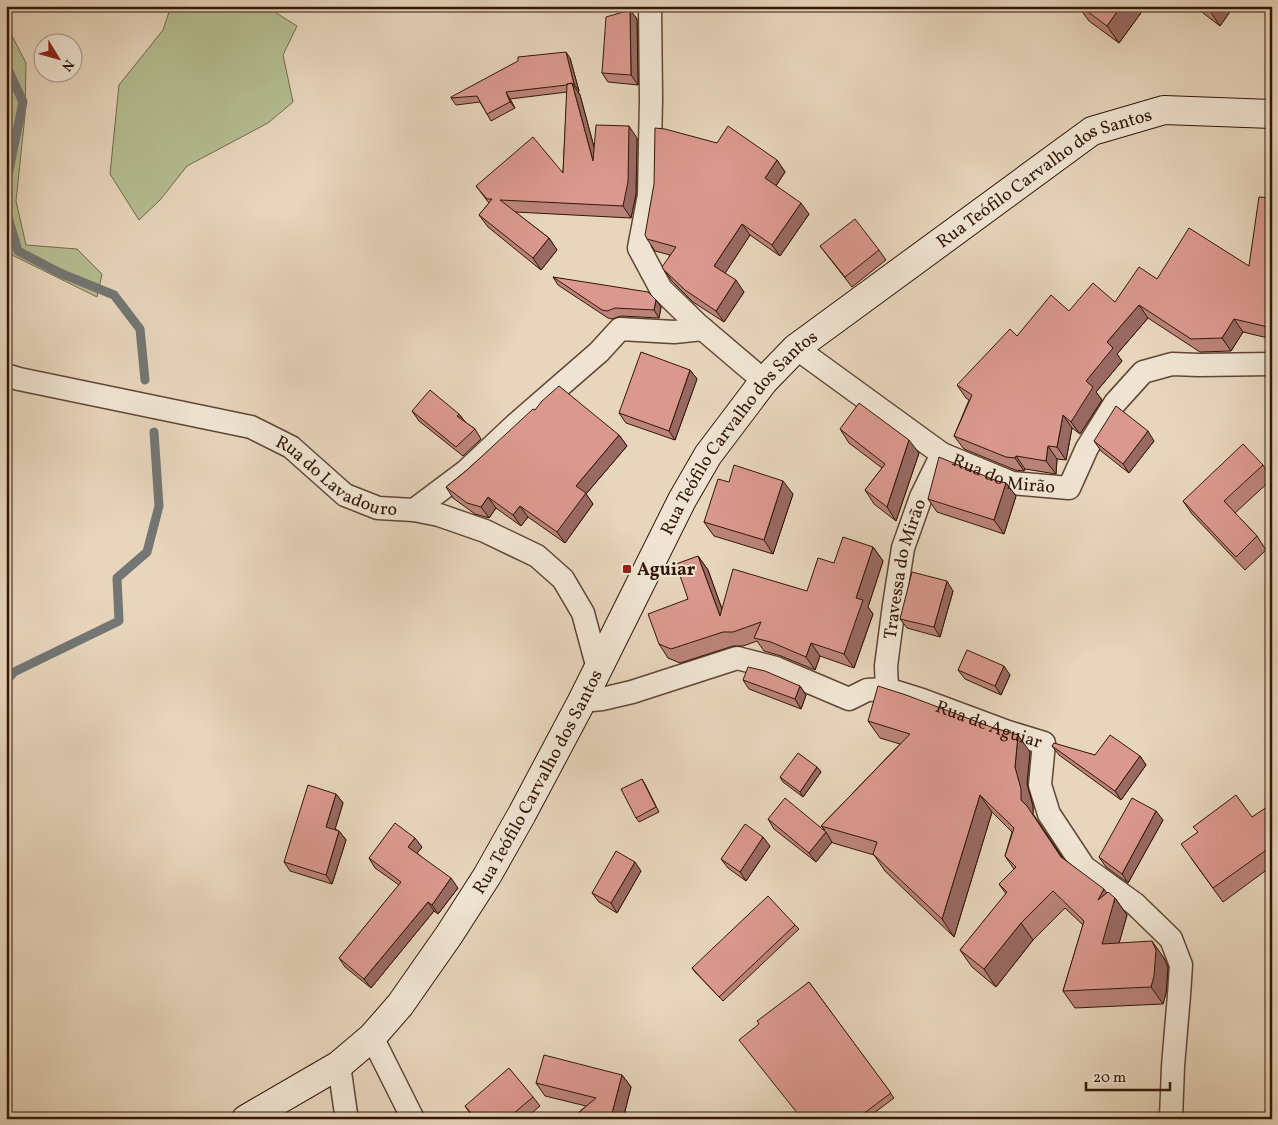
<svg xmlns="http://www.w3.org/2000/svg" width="1278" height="1125" viewBox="0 0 1278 1125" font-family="Vollkorn,serif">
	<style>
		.green { fill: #b4bd91; stroke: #746a4c }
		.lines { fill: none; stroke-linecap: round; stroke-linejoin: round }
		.stream { stroke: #737674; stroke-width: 9 }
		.street-casing { stroke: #604634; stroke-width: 25 }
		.secondary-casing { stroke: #331706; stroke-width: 30 }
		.street { stroke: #efe4d3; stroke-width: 22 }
		.secondary { stroke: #efe4d3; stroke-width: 28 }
		.wall { fill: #bb837a; stroke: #331706 }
		.shaded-wall { fill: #996a63; stroke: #331706 }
		.building { fill: #da988e; stroke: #331706 }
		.poi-dot { fill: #8f2418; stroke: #efe4d3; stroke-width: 2 }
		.labels { text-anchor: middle; stroke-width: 4; stroke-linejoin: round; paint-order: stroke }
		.street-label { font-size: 18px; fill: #331706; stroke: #efe4d3 }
		.poi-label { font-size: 18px; font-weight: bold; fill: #331706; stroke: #efe4d3; text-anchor: start }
	</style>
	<rect width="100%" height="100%" fill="#e7d5bc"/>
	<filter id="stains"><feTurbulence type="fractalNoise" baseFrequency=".004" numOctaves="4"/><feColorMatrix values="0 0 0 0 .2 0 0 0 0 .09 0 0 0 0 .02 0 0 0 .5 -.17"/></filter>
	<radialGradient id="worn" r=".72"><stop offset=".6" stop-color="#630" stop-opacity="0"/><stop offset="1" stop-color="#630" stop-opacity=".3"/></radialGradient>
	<!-- green -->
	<path class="green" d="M171,6H259L270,9L297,26L283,55L293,102L268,123L187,166L160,200L139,220L110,174L119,85L163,30Z
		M6,24L26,63L25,115L16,201L26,245L77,249L102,274L97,297L6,252Z"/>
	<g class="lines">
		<!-- stream -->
		<path class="stream" d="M6,65L23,102L6,185
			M6,210L18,251L60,273L114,295L140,329L145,380
			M6,681L14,672L119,621L117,578L147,552L159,506L154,432"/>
		<!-- street casing -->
		<g class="street-casing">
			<g id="street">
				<path d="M650,6L651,99L649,195L639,248L661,289L697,324L764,381"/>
				<path id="s1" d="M796,348L942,454L1012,483L1069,488L1087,448L1115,403L1143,372L1172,364L1199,365L1272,364"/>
				<path id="s2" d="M6,375L19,379L251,427L291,447L345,495L378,508L414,510L439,515L485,531L537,556L563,579L583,613L598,669"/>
				<path d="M414,510L466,471L515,425L599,352L620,329L674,332L703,329"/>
				<path id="s3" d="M887,689L886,666L894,605L903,548L921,497L942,454"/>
				<path id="s4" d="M582,701L602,699L632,692L737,658L776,668L849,699L867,690L887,689L922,700L1008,732L1044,743L1040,785L1049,814L1084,867L1135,904L1171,939L1181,965L1179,995L1173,1066L1171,1119"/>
				<path d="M372,1037L413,1119"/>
				<path d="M339,1065L346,1114L344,1119"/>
			</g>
		</g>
		<!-- secondary casing -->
		<g class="secondary-casing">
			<g id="secondary">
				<path id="s5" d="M246,1119L339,1065L372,1037L400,1005L449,935L487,876L522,814L582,701L682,500L708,455L764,381L796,348L1092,131L1164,110L1272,114"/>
			</g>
		</g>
		<!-- street -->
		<use href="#street" class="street"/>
		<!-- secondary -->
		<use href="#secondary" class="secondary"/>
	</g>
	<!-- wall -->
	<path class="wall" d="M1078,6H1146L1119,43L1089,21Z
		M1194,6H1234L1220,26Z
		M630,10L637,19L638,85L608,82L602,73Z
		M570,58L579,91H578L580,95L594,147L637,138L636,194L631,218L515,212L549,238L557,250L541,270L488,227L479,215L489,203L476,186L563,173L567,92L510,99L515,108L491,121L487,114L480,102L456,105L451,98Z
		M777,160L785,172L776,186L809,214L780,256L750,235L725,273L744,292L724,322L693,302L672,281L664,270L670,255L655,251L647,239Z
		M1272,198V339L1243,332L1231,351L1200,352L1148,318L1117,354L1122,361L1096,392L1102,400L1080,434L1072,428L1066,460L1057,459L1056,474L1025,469L1024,471L1015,470L964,449L954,436L969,400L966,398L957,385L1017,336L1069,311L1115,302L1157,279L1249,266Z
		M820,246L879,250L886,260L852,287Z
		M553,277L661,307L659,318L621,316L612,319L608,318L558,285Z
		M690,370L697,379L675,440L626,423L619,413Z
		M535,410L619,435L627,446L586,494L593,504L565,543L528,517L521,526L496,508L489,518L475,514L453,498L446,487L467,470Z
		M412,411L459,414L465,422L475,429L481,439L463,456L419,421Z
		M840,429L919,453L896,521L874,504L865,490L882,468L849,443Z
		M1094,441H1154L1129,473L1101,451Z
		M1263,465L1272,478V479L1235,513L1257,536L1266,550L1245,570L1192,514L1183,501Z
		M997,481L1006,483L1016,496L1004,534L937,512L928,499Z
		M729,482L793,494L773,554L714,536L704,522Z
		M873,547L883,561L868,607L873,614L854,668L820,656L815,670L781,656L764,651L757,641L743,646H733L680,663L668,658L659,644L688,599L698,556L708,570L722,609L807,591L834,563Z
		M953,591L940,637L907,628L900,619Z
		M958,670L1010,675L1001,695L965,679Z
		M743,680L800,686L806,695L801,709L749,689Z
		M868,721L1030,752L1027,784L1033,806V814L1063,858L1106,893L1115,898L1127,915L1119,943L1164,958L1168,967L1166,993L1163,1004L1075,1008L1063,991L1083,925L1065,908L1033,940L996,987L972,967L960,950L1006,894L999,884L1014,869L1005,856L1012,832L992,812L954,937L885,871L874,855L833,843L832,842L816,862L774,829L768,819L825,830L821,826L900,744L880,738Z
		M1052,746L1095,755L1140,756L1146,765L1121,800L1059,755Z
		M817,767L821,772L803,797L783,782L780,777Z
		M642,779L645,784L659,812L639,822L636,818Z
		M336,794L343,803L335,829L339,831L346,840L332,884L290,871L284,862Z
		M1272,806V866L1223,902L1191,858L1252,817Z
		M1163,820L1128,883L1106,867L1099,857Z
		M770,846L746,881L728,868L721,859Z
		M422,847L417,853L458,888L438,914L434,911L371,988L345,967L339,958L399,885L375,868L369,858Z
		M641,871L617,913L599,902L592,893Z
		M795,925L799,929L723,1001L695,972L692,968Z
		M809,982L894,1098L866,1119H802L759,1024Z
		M622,1075L631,1087L623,1119H571L586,1106L545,1096L536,1083Z
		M533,1097L540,1106L525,1119H474L465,1106Z"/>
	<!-- shaded-wall -->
	<path class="shaded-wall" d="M1121,6H1146L1119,43L1107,26Z
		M1209,6H1234L1220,26L1208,8Z
		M630,10L637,19L638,85L631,75Z
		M566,52L570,58L579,91L574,84Z
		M572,83L580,95L601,173L593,161Z
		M506,92L510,99L515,108L510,102Z
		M629,126L637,138L636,194L631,218L623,206Z
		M777,160L785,172L773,190L765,178Z
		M801,203L809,214L780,256L772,245Z
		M742,224L750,235L722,278L714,266Z
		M549,238L557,250L541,270L533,258Z
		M736,280L744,292L724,322L716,311Z
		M656,300L661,307L659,318L654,310Z
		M1139,305L1148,318L1117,354L1122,361L1096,392L1102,400L1080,434L1071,422L1086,381L1107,342Z
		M1234,319L1243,332L1231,351L1222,338Z
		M690,370L697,379L675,440L669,431Z
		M459,414L466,423L457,416Z
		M1063,415L1072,428L1066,460L1057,447Z
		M1148,431L1154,441L1129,473L1123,464Z
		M619,435L627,446L586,494L593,504L565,543L557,532L576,486Z
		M909,440L919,453L896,521L887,507Z
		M1048,446L1057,459L1056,474L1046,461Z
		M1016,456L1025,469L1024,471L1015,458Z
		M783,481L793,494L773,554L764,540Z
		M1006,483L1016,496L1004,534L994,520Z
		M488,497L496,508L489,518L481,507Z
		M520,506L528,517L521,526L513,515Z
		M873,547L883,561L868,607L873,614L854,668L844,654L856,598Z
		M698,556L708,570L729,629L720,616Z
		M947,581L953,591L940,637L934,627Z
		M811,643L820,656L815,670L806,657Z
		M1004,666L1010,675L1001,695L995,686Z
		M800,686L806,695L801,709L795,699Z
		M1018,735L1030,752L1027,784L1033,806V814L1073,874L1021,800L1015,767Z
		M1140,756L1146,765L1121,800L1115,791Z
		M817,767L821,772L803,797L800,792Z
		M336,794L343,803L333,836L326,827Z
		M980,795L992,812L954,937L942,919Z
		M1156,811L1163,820L1128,883L1122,874Z
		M339,831L346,840L332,884L326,875Z
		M826,832L832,842L816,862L809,853Z
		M763,837L770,846L746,881L740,872Z
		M415,838L422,847L415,856L408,847Z
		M635,862L641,871L617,913L611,903Z
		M451,878L458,888L438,914L432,905Z
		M1104,889L1114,903L1115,898L1127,915L1114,961L1102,944L1098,900Z
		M428,902L434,911L371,988L364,979Z
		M1021,923L1033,940L996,987L984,969Z
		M1152,941L1164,958L1168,967L1166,993L1163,1004L1151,987Z
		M622,1075L631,1087L623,1119H612L611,1117Z"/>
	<!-- building -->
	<path class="building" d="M1080,6H1121L1107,26Z
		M630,10L631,75L602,73L606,17Z
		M566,52L574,84L573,85L572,83L567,84V85L506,92L510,102L487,114L477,96L451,98V97L518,61V57Z
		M572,83L593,161L596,125L629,126L628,182L623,206L500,200L549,238L533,258L479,215L492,199H487L476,186L533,137L563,173L567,84Z
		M728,126L777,160L765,178L801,203L772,245L742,224L714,266L736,280L716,311L685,290L664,270L662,267L676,247L647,239L645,235L654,184L655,128L665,129L717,143Z
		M1259,197L1272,198V328L1234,319L1222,338L1191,339L1139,305L1107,342L1113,348L1086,381L1093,387L1071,422L1063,415L1057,447L1048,446L1046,461L1016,456L1015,458L1006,457L954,436L972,395L957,385L1010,329L1017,336L1051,295L1069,311L1093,283L1115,302L1139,267L1157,279L1189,228L1249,266Z
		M855,219L879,250L845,277L820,246Z
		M553,277L648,292L656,300L654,310L615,308L607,311L602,310Z
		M641,352L690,370L669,431L619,413Z
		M559,386L619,435L576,486L586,493L557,532L520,506L513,515L488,497L481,507L467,503L446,487L467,470L533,409L535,410L542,401Z
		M430,390L459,414L457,416L475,429L456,447L412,411Z
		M859,403L909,440L887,507L865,490L885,464L840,429Z
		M1116,406L1148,431L1123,464L1094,441Z
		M1243,444L1263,465L1224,501L1257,536L1236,557L1183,501Z
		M939,457L997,481L1006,483L994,520L928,499Z
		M734,465L783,481L764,540L704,522L718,479L729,482Z
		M843,537L873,547L856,598L863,600L844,654L811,643L806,657L771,642L754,638L761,622L733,632H723L671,649L659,644L648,614L688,599L676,564L698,556L720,616L733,569L807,591L818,558L834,563Z
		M912,572L947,581L934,627L900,619Z
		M967,650L1004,666L995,686L958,670Z
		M748,667L765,671L800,686L795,699L743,680Z
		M878,686L906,695L991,727L1018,735L1015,767L1021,789V800L1027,806L1061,857L1104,889L1098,900L1108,892L1115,898L1102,944L1152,941L1156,950L1154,976L1151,987L1063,991L1084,921L1053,891L1021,923L984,969L960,950L1007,892L999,884L1016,867L1005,856L1014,828L980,795L942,919L873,854L877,842L821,826L910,734L868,721Z
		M1110,735L1140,756L1115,791L1052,746L1054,743L1095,755Z
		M798,753L817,767L800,792L780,777Z
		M642,779L656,807L636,818L621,789Z
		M308,785L336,794L326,827L339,831L326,875L284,862Z
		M1236,795L1252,817L1267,807L1268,809L1272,806V846L1213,888L1181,844L1198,832L1193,827Z
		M785,798L826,832L809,853L768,819Z
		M1132,798L1156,811L1122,874L1099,857Z
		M395,823L415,838L408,847L451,878L432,905L428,902L364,979L339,958L401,882L369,858Z
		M745,824L763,837L740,872L721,859Z
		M616,851L635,862L611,903L592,893Z
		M768,896L795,925L719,997L692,968Z
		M809,982L891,1093L859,1117L857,1114L851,1119H802L739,1040L759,1024L757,1021Z
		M544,1055L622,1075L611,1117L613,1119H571L596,1098L536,1083Z
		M509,1068L533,1097L507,1119H476L465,1106Z"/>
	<!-- markers -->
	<rect class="poi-dot" x="622" y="564" width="10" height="10" rx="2.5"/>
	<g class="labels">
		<!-- street labels -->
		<g class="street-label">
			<text dy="6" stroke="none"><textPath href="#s5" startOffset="1266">Rua Teófilo Carvalho dos Santos</textPath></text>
			<text dy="6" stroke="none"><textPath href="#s5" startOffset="861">Rua Teófilo Carvalho dos Santos</textPath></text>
			<text dy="6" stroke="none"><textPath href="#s1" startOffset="246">Rua do Mirão</textPath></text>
			<text dy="6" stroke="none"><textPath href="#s2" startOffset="351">Rua do Lavadouro</textPath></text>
			<text dy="6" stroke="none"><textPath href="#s3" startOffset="122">Travessa do Mirão</textPath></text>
			<text dy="6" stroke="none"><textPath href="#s4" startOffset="429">Rua de Aguiar</textPath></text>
			<text dy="6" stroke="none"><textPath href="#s5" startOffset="456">Rua Teófilo Carvalho dos Santos</textPath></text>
		</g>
		<!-- poi labels -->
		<g class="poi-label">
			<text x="637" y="575">Aguiar</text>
		</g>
	</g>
	<!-- margin -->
	<rect width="1278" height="1125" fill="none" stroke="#e7d5bc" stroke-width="25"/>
	<rect x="8" y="8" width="1263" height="1110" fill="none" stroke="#331706" stroke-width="2.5"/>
	<rect x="12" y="12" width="1253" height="1100" fill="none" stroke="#331706"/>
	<!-- north arrow -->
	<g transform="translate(58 58) rotate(127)"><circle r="24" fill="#efe4d3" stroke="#a49281"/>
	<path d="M0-4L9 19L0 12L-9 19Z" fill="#8f2418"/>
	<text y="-8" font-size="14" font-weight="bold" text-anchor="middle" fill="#331706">N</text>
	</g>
	<!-- scale -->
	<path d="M1086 1082v8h84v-8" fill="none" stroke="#331706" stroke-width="2.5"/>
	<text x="1093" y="1082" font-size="15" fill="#331706" stroke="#efe4d3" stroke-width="4" paint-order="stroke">20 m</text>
	<rect width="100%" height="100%" filter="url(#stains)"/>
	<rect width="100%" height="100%" fill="url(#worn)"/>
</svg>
